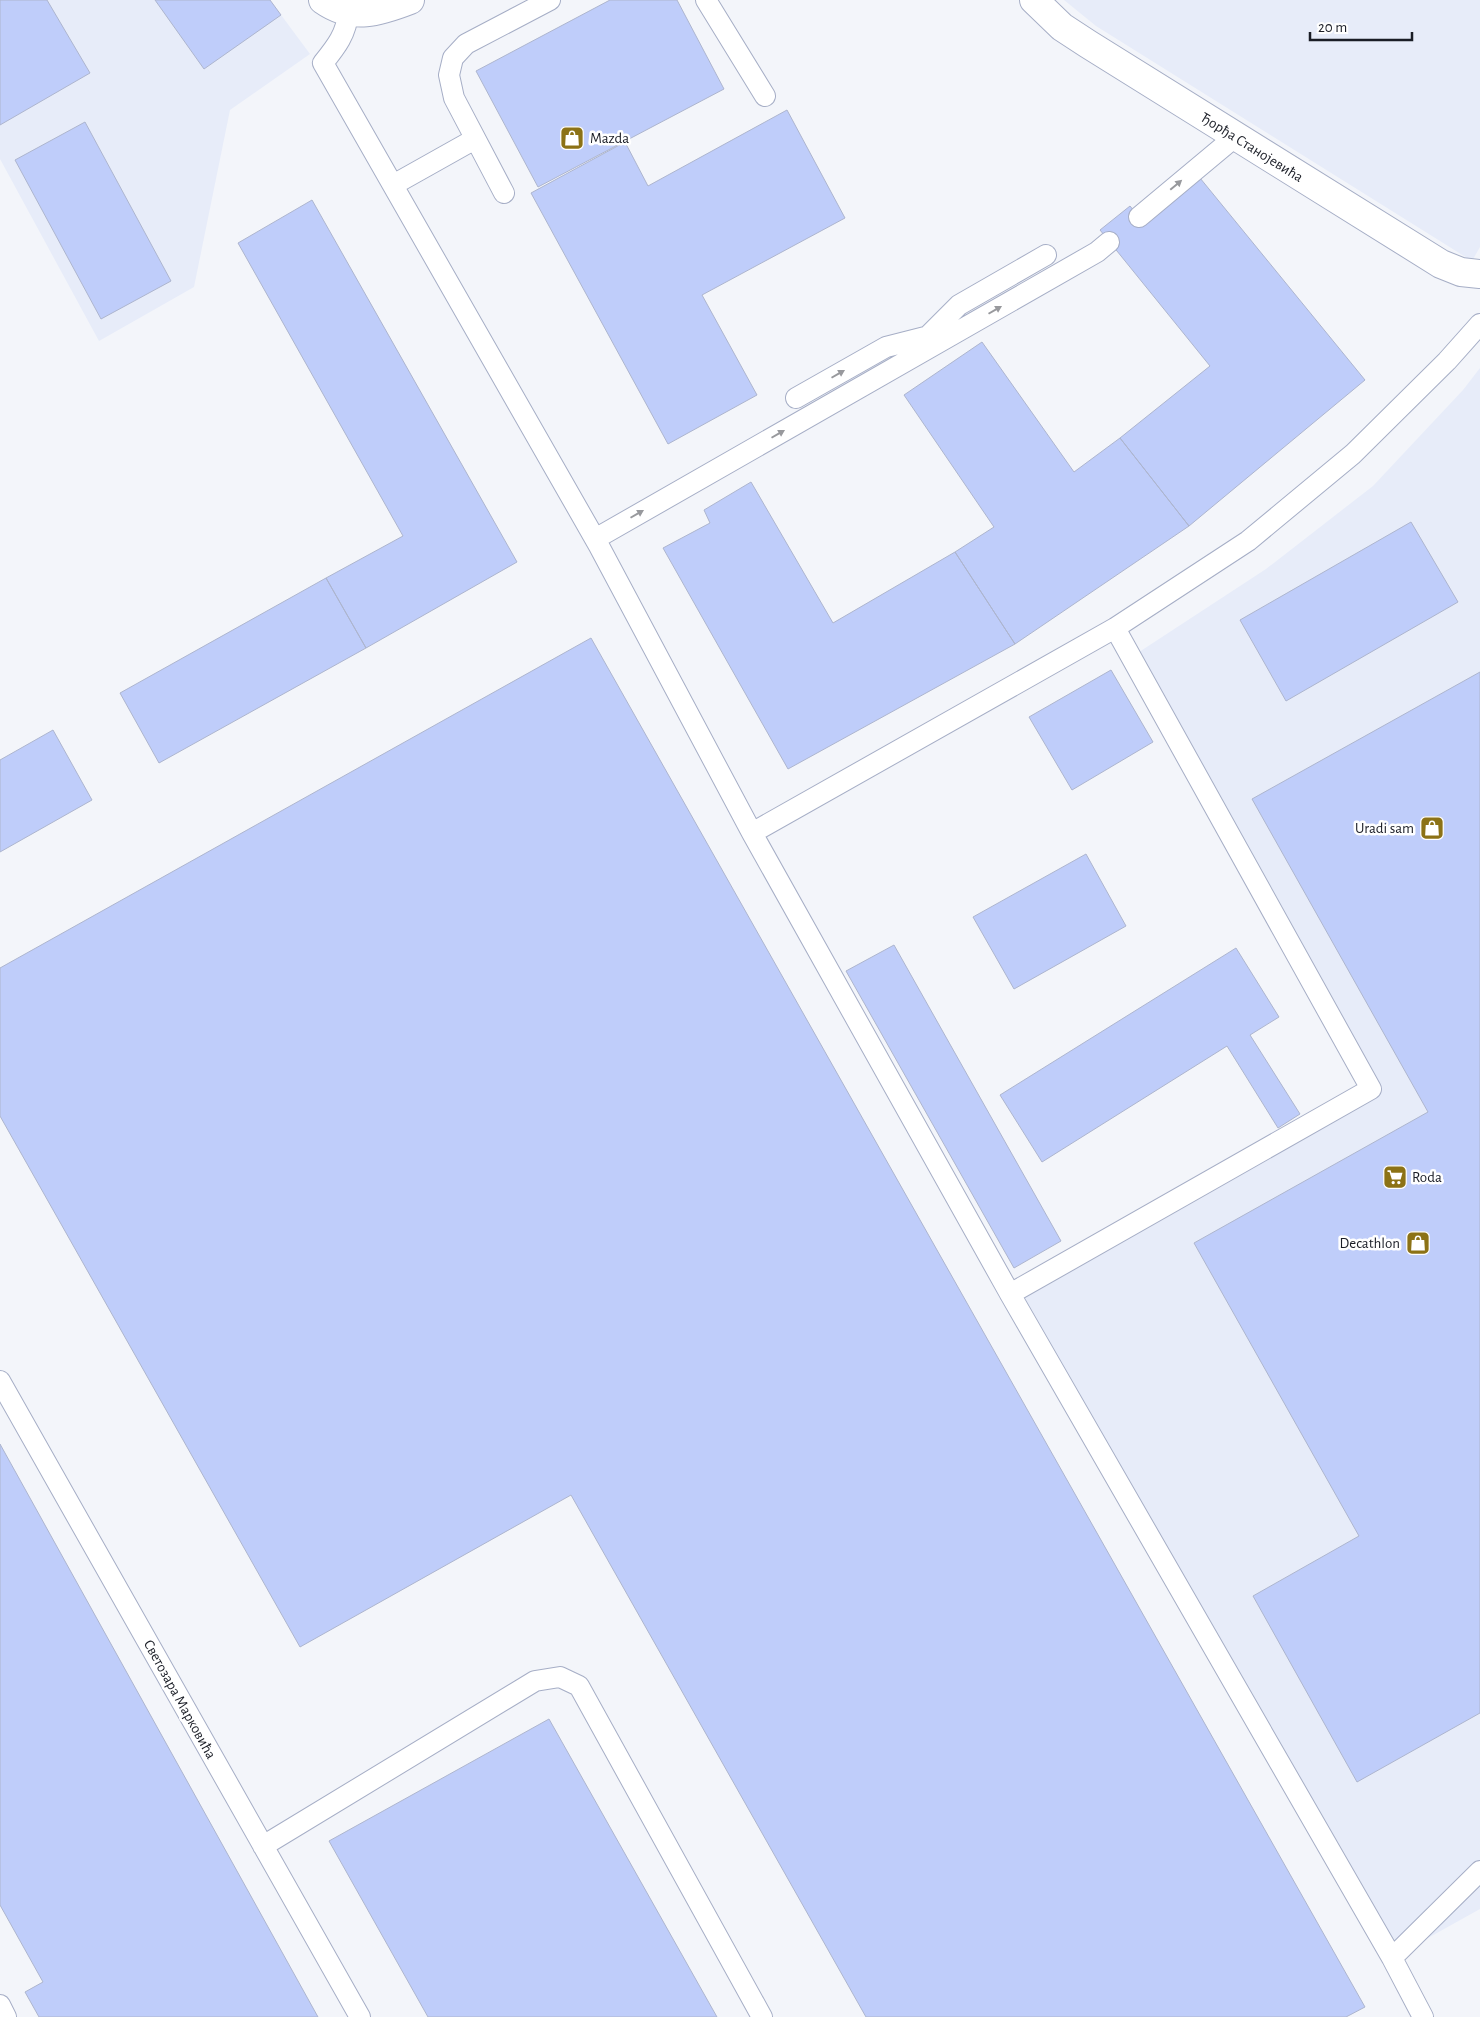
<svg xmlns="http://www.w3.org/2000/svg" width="1480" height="2017" viewBox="0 0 1480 2017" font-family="'Alegreya Sans',sans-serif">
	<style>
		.built { fill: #e7ecf9 }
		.building { fill: #bfcdfa; stroke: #adb5ce }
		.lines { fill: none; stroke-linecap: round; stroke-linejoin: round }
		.lane-casing { stroke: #a6aec6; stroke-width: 22 }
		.street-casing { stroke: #a6aec6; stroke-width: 30 }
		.lane { stroke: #fff; stroke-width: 20 }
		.street { stroke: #fff; stroke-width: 28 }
		.oneway { fill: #98999d }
		.labels { text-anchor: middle; stroke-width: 5; stroke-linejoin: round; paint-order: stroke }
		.poi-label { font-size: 15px; fill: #1a1d26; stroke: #fff; text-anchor: start }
		.street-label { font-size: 15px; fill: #1a1d26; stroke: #fff }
	</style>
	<rect width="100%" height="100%" fill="#f3f5fa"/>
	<!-- built -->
	<path class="built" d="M0,0H270L310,54L230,110L194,287L99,341L0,159Z
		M1064,0H1480V247L1472,261L1096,26Z
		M1480,368V1909L1392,1958L1010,1294L1371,1089L1133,656L1266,569L1373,486L1463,390Z"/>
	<!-- building -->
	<path class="building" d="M0,0H47L90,73L0,125Z
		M155,0H270L281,15L204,69Z
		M610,0H677L724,89L538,187L476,71Z
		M787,110L845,218L702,295L757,395L668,444L531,193L625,142L648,186Z
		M85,122L171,281L101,319L15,160Z
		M1200,178L1365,380L1189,526L1120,438L1210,366L1100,230L1130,206L1145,224Z
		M312,200L517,562L366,648L326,578L403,536L238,243Z
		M982,342L1074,472L1120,438L1189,526L1015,644L955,552L994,527L904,395Z
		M751,482L833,623L955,552L1015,644L788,769L663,548L710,523L704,510Z
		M1411,522L1458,602L1286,701L1240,620Z
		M326,578L366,648L159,763L120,693Z
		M591,638L1365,2007L1346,2017H866L571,1495L300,1647L0,1116V968Z
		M1111,670L1153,742L1072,790L1029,717Z
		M1480,672V1713L1357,1782L1253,1596L1359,1536L1194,1243L1428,1112L1252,799Z
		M53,730L92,800L0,852V760Z
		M1086,854L1126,926L1014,989L973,917Z
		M894,945L1061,1241L1014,1268L846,971Z
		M1236,948L1279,1017L1250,1035L1300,1114L1278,1128L1227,1046L1042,1162L1000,1095Z
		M0,1444L318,2017H39L25,1992L43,1982L0,1905Z
		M549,1719L717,2017H428L329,1841Z"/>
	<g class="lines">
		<!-- lane casing -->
		<g class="lane-casing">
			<path id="lane" d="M706,0L765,96
				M348,12C347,33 336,47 323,63L599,546L752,833L1010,1294L1392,1958L1423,2017
				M393,185L475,139
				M504,193L454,98L449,75L453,58L466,44L550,0
				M1139,217L1236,136
				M926,338L959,305L1046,255
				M796,398L886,347L941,333
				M595,539L1097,252L1109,242
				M752,833L1115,628L1248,541L1353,454L1447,361L1480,324
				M1010,1294L1371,1089L1115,628
				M0,1381L360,2017
				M263,1846L535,1681L560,1677L579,1686L762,2017
				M1392,1958L1480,1871
				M0,2005L6,2017"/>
		</g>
		<!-- street casing -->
		<g class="street-casing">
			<path id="street" d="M323,0C353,21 379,12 410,0
				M1034,0L1062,27L1088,44L1441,264L1461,272L1480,274"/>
		</g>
		<!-- lane -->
		<use href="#lane" class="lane"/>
		<!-- street -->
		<use href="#street" class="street"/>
	</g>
	<!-- one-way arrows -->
	<defs><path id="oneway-solid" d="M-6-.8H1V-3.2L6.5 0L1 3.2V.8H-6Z" transform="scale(1.25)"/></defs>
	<g class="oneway">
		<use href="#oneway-solid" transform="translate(1176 185) rotate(-40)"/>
		<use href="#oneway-solid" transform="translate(995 310) rotate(-30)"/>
		<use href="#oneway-solid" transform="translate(838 374) rotate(-30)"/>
		<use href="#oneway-solid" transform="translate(778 434) rotate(-30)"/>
		<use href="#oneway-solid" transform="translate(637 514) rotate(-30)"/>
	</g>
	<!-- icons -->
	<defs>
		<g id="shop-square" transform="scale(1.25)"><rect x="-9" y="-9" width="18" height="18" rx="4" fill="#8c7216" stroke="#fff"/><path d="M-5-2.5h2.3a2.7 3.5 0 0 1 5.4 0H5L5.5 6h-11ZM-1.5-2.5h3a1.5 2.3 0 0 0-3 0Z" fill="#fff"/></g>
		<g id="supermarket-square" transform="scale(1.25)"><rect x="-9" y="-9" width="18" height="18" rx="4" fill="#8c7216" stroke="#fff"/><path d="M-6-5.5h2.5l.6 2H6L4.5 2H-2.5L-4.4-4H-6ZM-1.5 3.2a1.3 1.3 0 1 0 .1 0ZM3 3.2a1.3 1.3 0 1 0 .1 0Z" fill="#fff"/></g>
	</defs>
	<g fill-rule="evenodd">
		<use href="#shop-square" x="572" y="138"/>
		<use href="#shop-square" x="1432" y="828"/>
		<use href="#supermarket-square" x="1395" y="1177"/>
		<use href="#shop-square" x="1418" y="1243"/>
	</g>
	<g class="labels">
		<!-- poi labels -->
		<g class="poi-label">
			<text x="590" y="143">Mazda</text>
			<text x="1414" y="833" text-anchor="end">Uradi sam</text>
			<text x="1412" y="1182">Roda</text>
			<text x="1400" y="1248" text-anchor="end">Decathlon</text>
		</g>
		<!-- street labels -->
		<g class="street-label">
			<text transform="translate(1252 147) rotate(32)" y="5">Ђорђа Станојевића</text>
			<text transform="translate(180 1699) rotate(61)" y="5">Светозара Марковића</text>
		</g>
	</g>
	<!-- scale -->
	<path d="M1310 32v8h102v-8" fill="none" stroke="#1a1d26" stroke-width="2.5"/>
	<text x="1318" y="32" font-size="15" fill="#1a1d26" stroke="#ffffff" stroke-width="4" paint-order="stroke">20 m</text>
</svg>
